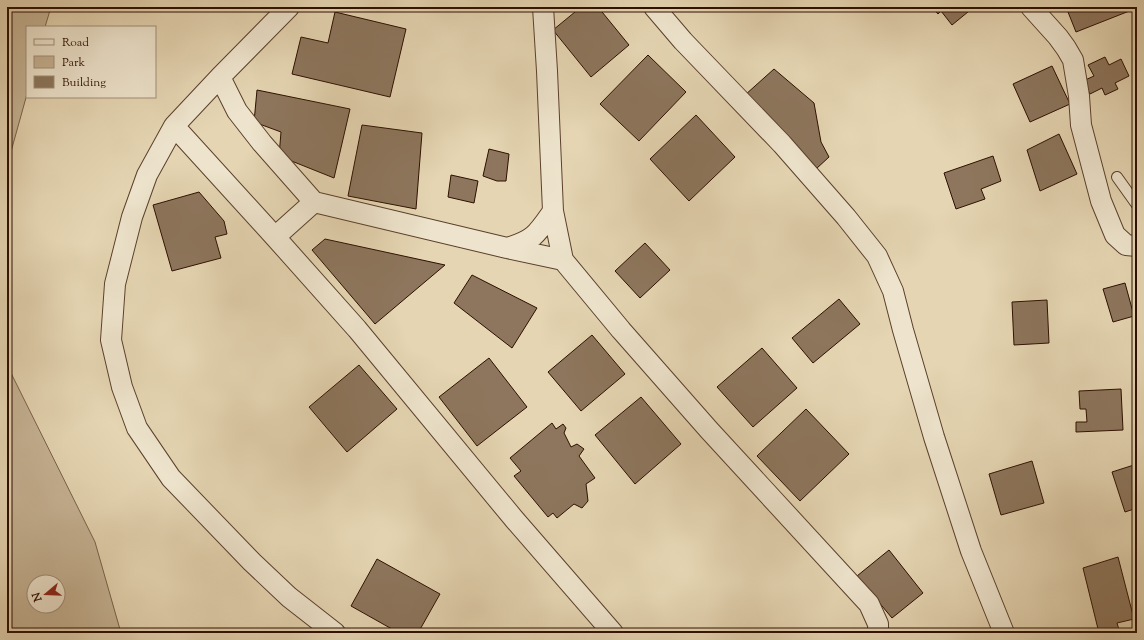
<svg xmlns="http://www.w3.org/2000/svg" width="1144" height="640" viewBox="0 0 1144 640" font-family="'Sorts Mill Goudy',serif">
	<style>
		.green { fill: #c6b394; stroke: #7a614a; fill-rule: evenodd }
		.building { fill: #8d765d; stroke: #2d0f00 }
		.lines { fill: none; stroke-linecap: round; stroke-linejoin: round }
		.lane-casing { stroke: #5b402c; stroke-width: 12 }
		.street-casing { stroke: #5b402c; stroke-width: 22 }
		.lane { stroke: #eee4cd; stroke-width: 10 }
		.street { stroke: #eee4cd; stroke-width: 20 }
	</style>
	<rect width="100%" height="100%" fill="#e5d5b2"/>
	<filter id="stains"><feTurbulence type="fractalNoise" baseFrequency=".005" numOctaves="4"/><feColorMatrix values="0 0 0 0 .2 0 0 0 0 .09 0 0 0 0 .02 0 0 0 .5 -.17"/></filter>
	<radialGradient id="worn" r=".72"><stop offset=".6" stop-color="#630" stop-opacity="0"/><stop offset="1" stop-color="#630" stop-opacity=".3"/></radialGradient>
	<!-- green -->
	<path class="green" d="M7,7H51L45,27H27V94L7,166Z
		M7,365L95,542L121,633H7ZM34,582H58V606H34Z"/>
	<!-- building -->
	<path class="building" d="M581,7H598L629,45L591,77L553,30Z
		M932,7H974L952,25L941,11L938,14Z
		M1066,7H1137V8L1076,32Z
		M335,12L406,29L390,97L292,74L301,37L328,43Z
		M648,55L686,92L639,141L600,104Z
		M1105,57L1109,65L1121,59L1129,76L1115,83L1118,89L1105,95L1102,88L1090,94L1083,81L1094,76L1088,65Z
		M1052,66L1070,104L1030,122L1013,84Z
		M774,69L814,103L821,142L829,157L816,169L745,95Z
		M1137,73V86L1133,75Z
		M257,90L350,109L334,178L279,156L281,132L254,122Z
		M696,115L735,157L689,201L650,159Z
		M362,125L422,133L416,209L348,196Z
		M1059,134L1077,174L1040,191L1027,150Z
		M489,149L509,154L506,181H497L483,176Z
		M993,156L1001,181L981,189L985,199L956,209L944,173Z
		M451,175L478,181L474,203L448,197Z
		M199,192L224,221L227,234L215,237L221,258L172,271L153,205Z
		M325,239L445,265L375,324L312,250Z
		M645,243L670,270L640,298L615,271Z
		M472,275L537,308L512,348L454,303Z
		M1125,283L1134,316L1113,322L1103,289Z
		M839,299L860,324L813,363L792,338Z
		M1047,300L1049,343L1014,345L1012,302Z
		M592,335L625,374L581,411L548,372Z
		M762,348L797,388L753,427L717,387Z
		M489,358L527,407L477,446L439,397Z
		M359,365L397,409L347,452L309,407Z
		M1121,389L1123,430L1076,432V422H1087L1086,409H1080L1079,391Z
		M641,397L681,444L635,484L595,435Z
		M806,409L849,454L800,501L757,456Z
		M552,423L556,429L563,424L566,428L564,433L571,447L577,444L584,449L579,456L595,478L586,484L588,501L582,508L574,504L557,518L553,513L548,517L514,476L521,471L510,458Z
		M1032,461L1044,503L1001,515L989,474Z
		M1137,464V508L1125,512L1112,472Z
		M889,550L923,593L892,618L857,576Z
		M1118,557L1134,619L1117,623L1120,633H1099L1083,568Z
		M377,559L440,594L418,633H399L351,606Z"/>
	<g class="lines">
		<!-- lane casing -->
		<g class="lane-casing">
			<path id="lane" d="M1117,177L1137,205"/>
		</g>
		<!-- street casing -->
		<g class="street-casing">
			<path id="street" d="M289,7L220,77L174,126L275,237L357,329L514,519L613,633
				M543,7L547,71L553,211L563,260L621,330L709,430L869,604L878,624V633
				M654,7L683,41L782,144L846,217L877,256L893,291L903,330L934,437L971,551L1004,633
				M1031,7L1058,37L1066,48L1073,60L1079,96L1081,125L1101,201L1115,235L1126,245L1137,246
				M220,77L237,111L262,143L314,202
				M174,126L147,175L132,217L115,284L111,340L122,387L137,428L171,478L252,562L289,597L335,633
				M275,237L314,202L507,248L563,260
				M507,248C534,240 537,234 553,211"/>
		</g>
		<!-- lane -->
		<use href="#lane" class="lane"/>
		<!-- street -->
		<use href="#street" class="street"/>
	</g>
	<!-- margin -->
	<rect width="1144" height="640" fill="none" stroke="#e5d5b2" stroke-width="24"/>
	<rect x="8" y="8" width="1128" height="624" fill="none" stroke="#2d0f00" stroke-width="2"/>
	<rect x="12" y="12" width="1120" height="616" fill="none" stroke="#2d0f00"/>
	<!-- legend -->
	<rect x="26" y="26" width="130" height="72" fill="#eee4cd" stroke="#a18f7b"/>
	<rect x="34" y="39" width="20" height="6" fill="#eee4cd" stroke="#a18f7b"/>
	<text x="62" y="46" font-size="12" fill="#2d0f00">Road</text>
	<rect x="34" y="56" width="20" height="12" fill="#c6b394" stroke="#a18f7b"/>
	<text x="62" y="66" font-size="12" fill="#2d0f00">Park</text>
	<rect x="34" y="76" width="20" height="12" fill="#8d765d" stroke="#a18f7b"/>
	<text x="62" y="86" font-size="12" fill="#2d0f00">Building</text>
	<!-- north arrow -->
	<g transform="translate(46 594) rotate(251)"><circle r="19" fill="#eee4cd" stroke="#a18f7b"/>
	<path d="M0-3L7 15L0 10L-7 15Z" fill="#8f2418"/>
	<text y="-6" font-size="11" font-weight="bold" text-anchor="middle" fill="#2d0f00">N</text>
	</g>
	<rect width="100%" height="100%" filter="url(#stains)"/>
	<rect width="100%" height="100%" fill="url(#worn)"/>
</svg>
